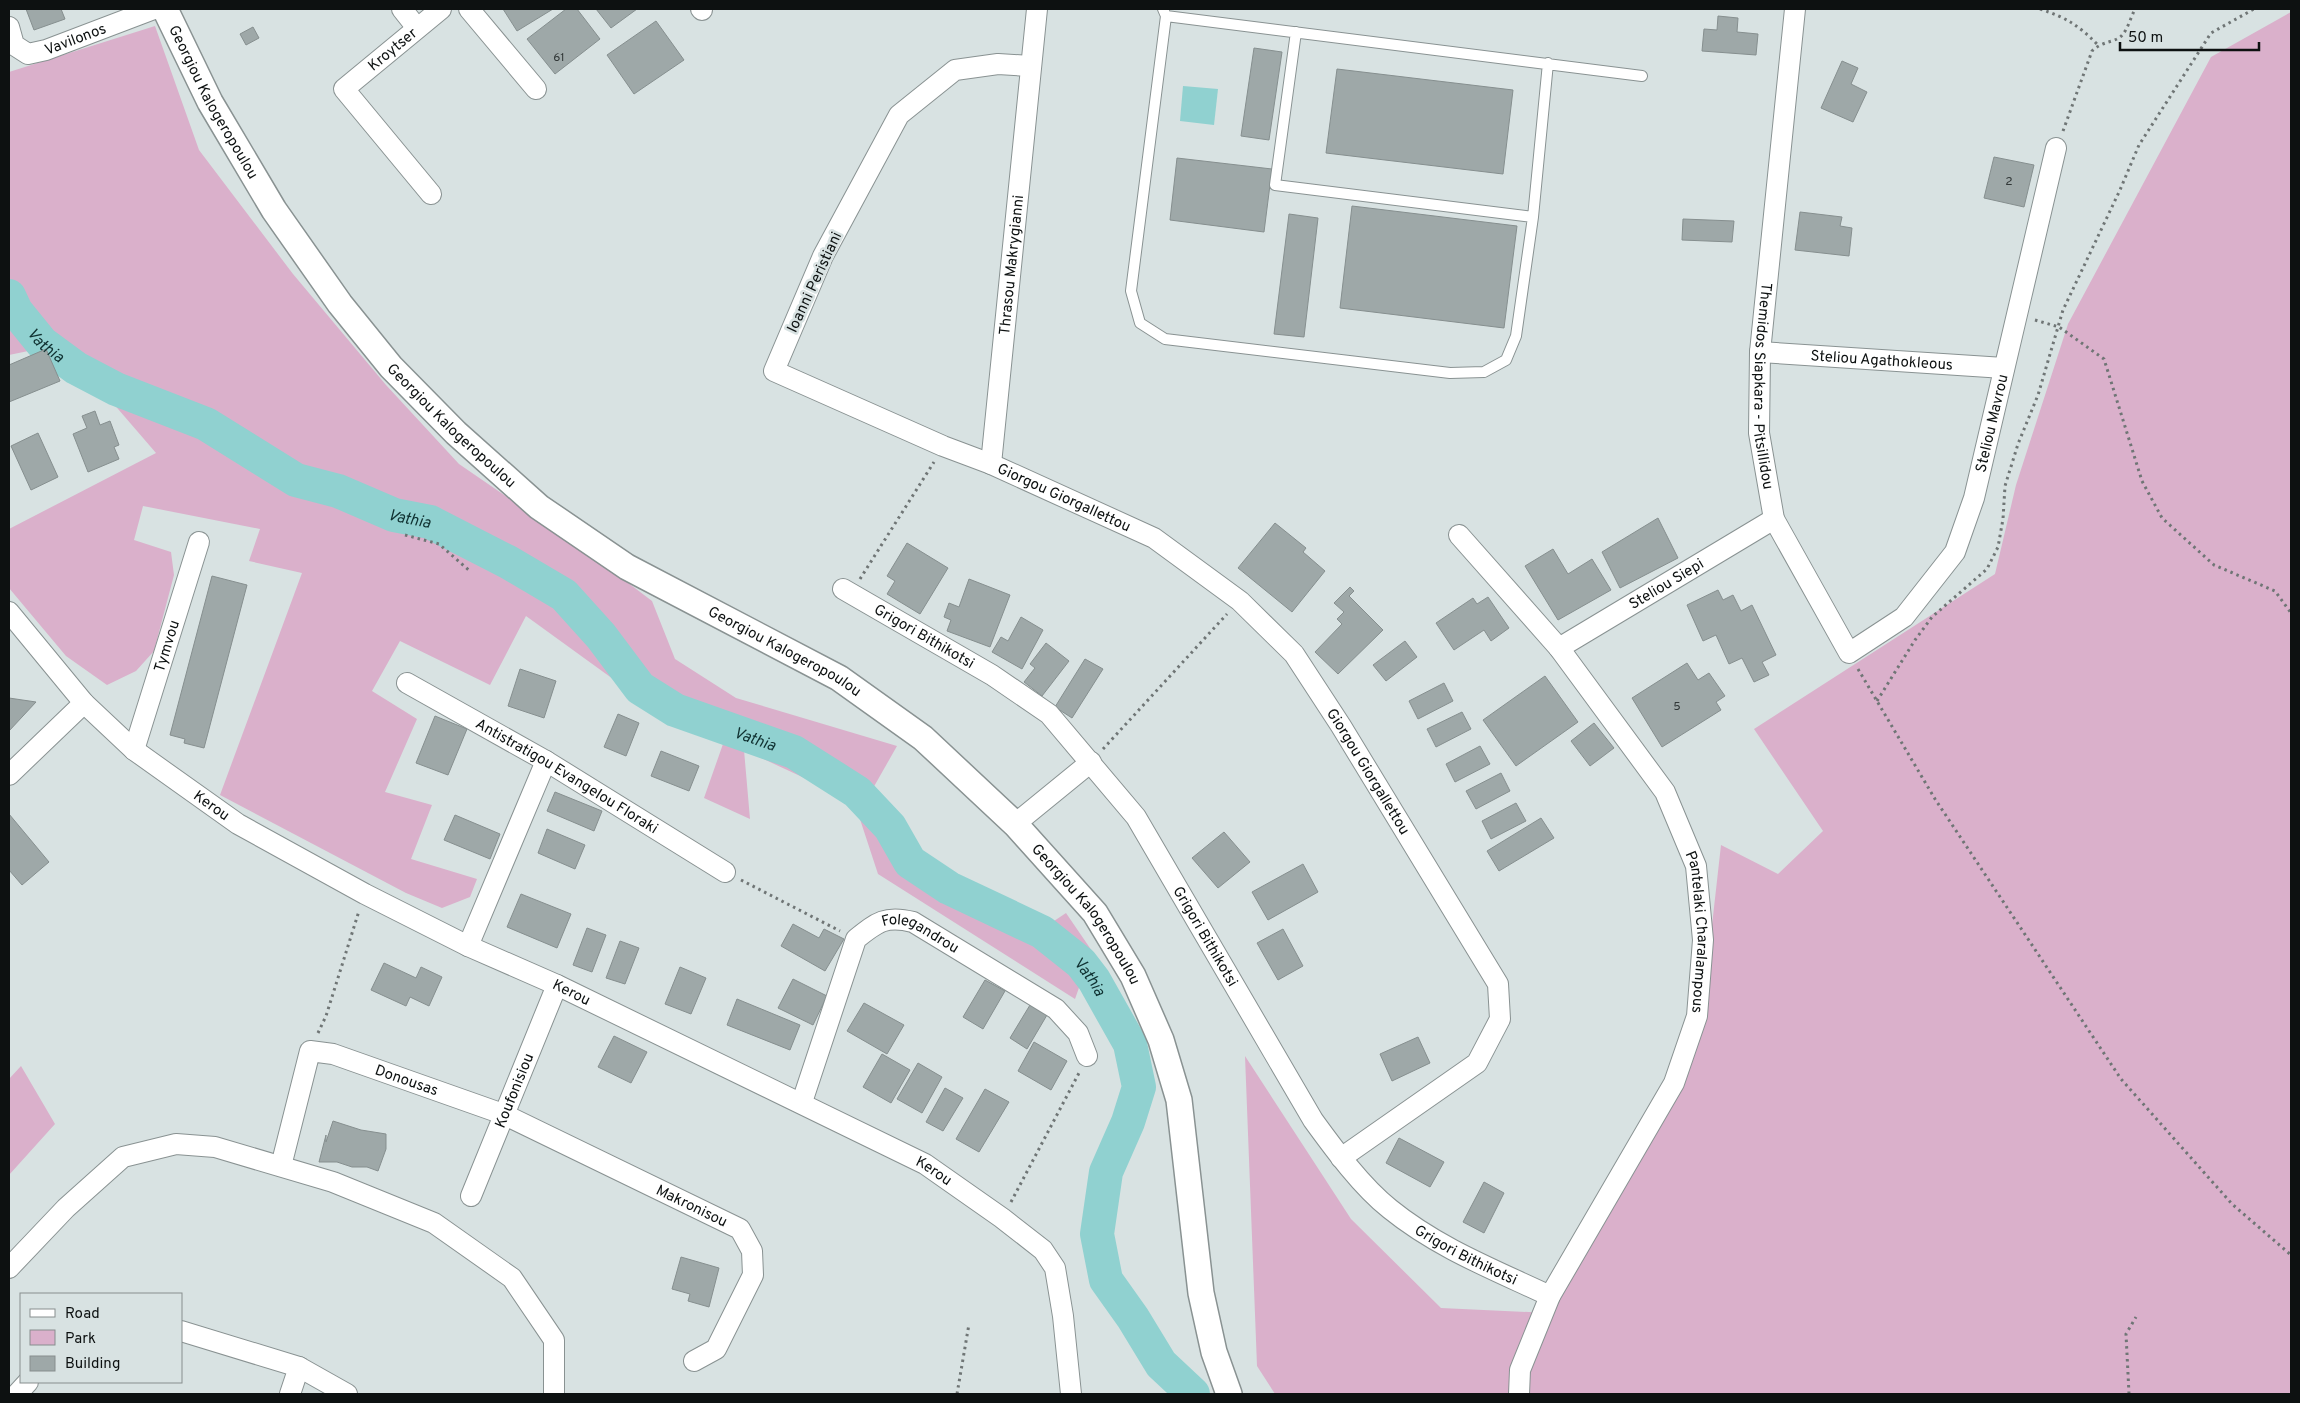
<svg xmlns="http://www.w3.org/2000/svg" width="2300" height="1403" viewBox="0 0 2300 1403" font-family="Overpass,sans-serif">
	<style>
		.green { fill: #dab0cb }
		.water { fill: #90d1d0 }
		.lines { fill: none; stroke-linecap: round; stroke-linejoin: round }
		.river { stroke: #90d1d0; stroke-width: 34 }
		.building { fill: #9ea8a8; stroke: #868f8f }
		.service-casing { stroke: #899292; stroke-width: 12 }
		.minor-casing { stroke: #899292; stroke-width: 22 }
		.tertiary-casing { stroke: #899292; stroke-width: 28 }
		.path { stroke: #6f7575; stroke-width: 3; stroke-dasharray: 2.5 4; stroke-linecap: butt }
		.service { stroke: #fff; stroke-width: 10 }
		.minor { stroke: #fff; stroke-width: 20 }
		.tertiary { stroke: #fff; stroke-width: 25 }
		.labels { text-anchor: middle; stroke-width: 5; stroke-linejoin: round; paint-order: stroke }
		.number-label { font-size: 12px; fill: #313737 }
		.street-label { font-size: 15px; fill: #0d1111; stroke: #d8e2e2 }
		.water-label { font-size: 16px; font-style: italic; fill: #0f3131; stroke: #d8e2e2 }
	</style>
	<rect width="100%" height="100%" fill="#d8e2e2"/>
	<!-- green -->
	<path class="green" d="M2291,12V1394H1275L1257,1366L1245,1056L1351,1219L1441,1308L1549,1313L1699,1041L1721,845L1778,874L1823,831L1754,729L1995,574L2016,485L2068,324L2211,57Z
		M155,26L199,150L293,274L386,385L459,464L590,554L652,601L675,659L736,698L897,746L872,790L924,855L1030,937L1066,913L1092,951L1075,999L878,874L854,801L744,750L750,819L704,798L723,744L663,721L613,679L526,616L490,685L400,641L372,691L417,719L385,792L432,805L411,859L477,879L470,897L442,908L406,893L220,795L302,573L249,561L260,529L143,506L134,540L171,552L174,575L154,651L136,671L107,685L66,656L9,588V529L156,453L62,344L9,355V72Z
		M21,1066L55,1124L9,1175V1079Z"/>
	<!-- water -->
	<path class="water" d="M1183,86L1218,89L1214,125L1180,121Z"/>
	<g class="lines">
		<!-- river -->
		<path class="river" id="s1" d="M9,296L16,311L42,343L76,368L116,389L206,424L296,480L338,491L394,515L430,522L508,562L564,595L601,636L640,688L675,710L794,752L857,792L890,827L910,862L949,888L1042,932L1081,963L1094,980L1130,1044L1139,1087L1128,1122L1106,1172L1097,1234L1106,1280L1133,1318L1161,1364L1193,1394"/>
	</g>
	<!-- building -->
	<path class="building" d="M26,9H61L65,19L34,30Z
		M503,9H553L517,31Z
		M566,9H577L600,39L555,74L527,39Z
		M596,9H637L611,28Z
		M1718,16L1738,18L1737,32L1758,34L1756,55L1702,51L1704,29L1717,30Z
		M656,21L684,60L634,94L607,55Z
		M253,27L259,38L246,45L240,34Z
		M1254,48L1282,52L1269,140L1241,136Z
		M1842,61L1858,68L1851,84L1867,92L1853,122L1821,108Z
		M1337,69L1513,90L1503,174L1326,153Z
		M1994,157L2034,165L2024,207L1984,198Z
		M1177,158L1272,169L1264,232L1170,220Z
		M1352,206L1517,226L1504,328L1340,308Z
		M1800,212L1842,217L1840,226L1852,228L1849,256L1795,250Z
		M1289,214L1318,218L1304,337L1274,334Z
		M1683,219L1734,221L1732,242L1682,240Z
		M46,349L60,381L9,402V365Z
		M95,411L100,425L110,421L119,445L114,447L119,459L88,472L73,434L87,428L82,416Z
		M38,433L58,477L31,490L11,446Z
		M1658,518L1678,558L1620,588L1602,552Z
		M1275,523L1306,548L1303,552L1325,571L1292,612L1238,568Z
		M907,543L948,568L920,614L887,594L895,581L887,576Z
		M1553,549L1568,574L1592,559L1611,590L1558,620L1525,566Z
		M212,576L247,585L204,748L184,743L185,739L170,735Z
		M969,579L1010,595L990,647L947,631L951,620L944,617L949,603L959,607Z
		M1350,587L1354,591L1349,596L1383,630L1338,674L1315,652L1342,624L1337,619L1344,612L1334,603Z
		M1718,590L1723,600L1733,595L1741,611L1752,605L1776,655L1762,662L1769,675L1754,682L1742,658L1729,664L1716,635L1703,641L1687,605Z
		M1488,597L1509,628L1491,641L1484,630L1454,650L1436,623L1473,598L1477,604Z
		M1021,617L1043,630L1022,669L992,652L1001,637L1008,641Z
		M1405,641L1417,657L1386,681L1373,665Z
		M1046,643L1069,661L1042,696L1024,682L1035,668L1030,664Z
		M1085,659L1103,669L1072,718L1055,707Z
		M1687,663L1698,680L1709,673L1725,696L1716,702L1721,710L1662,747L1632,698Z
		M520,669L556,681L544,718L508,706Z
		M1545,676L1578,722L1516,766L1483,720Z
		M1444,683L1453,701L1418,719L1409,701Z
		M9,698L36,702L9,731Z
		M1462,712L1471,729L1436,747L1427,729Z
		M618,714L639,723L626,756L604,747Z
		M435,716L467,729L448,775L416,763Z
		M1594,723L1614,748L1590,766L1571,741Z
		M1480,746L1490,764L1455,782L1446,764Z
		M661,751L699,766L689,791L651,776Z
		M1501,773L1510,791L1476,809L1466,791Z
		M555,792L602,811L594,831L547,811Z
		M1516,803L1526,821L1491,839L1482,821Z
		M9,814L49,862L22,885L9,870Z
		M455,815L500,834L490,859L444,840Z
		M1541,818L1554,838L1499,871L1487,851Z
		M547,829L585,845L575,869L538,853Z
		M1224,832L1250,862L1218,888L1192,858Z
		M1303,864L1318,892L1268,920L1252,892Z
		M521,894L571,914L557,948L507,927Z
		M793,924L819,938L824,929L844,939L825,971L781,946Z
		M587,928L606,935L592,972L573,965Z
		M1283,929L1303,966L1278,980L1257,943Z
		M620,941L639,948L625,984L606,978Z
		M384,963L416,978L421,967L442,977L429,1006L410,997L406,1006L371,990Z
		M680,967L706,978L691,1014L665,1004Z
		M793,979L827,996L813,1025L778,1008Z
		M985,980L1005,991L983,1029L963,1017Z
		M737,999L800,1025L790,1050L727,1025Z
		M864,1003L904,1025L887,1054L847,1031Z
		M1030,1005L1047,1015L1027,1049L1010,1038Z
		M614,1036L647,1052L631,1083L598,1067Z
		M1418,1037L1430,1063L1392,1081L1380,1054Z
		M1034,1042L1067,1061L1051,1090L1018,1071Z
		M882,1054L910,1070L891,1103L863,1087Z
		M918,1063L942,1077L922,1113L897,1099Z
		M945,1088L963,1098L943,1131L926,1122Z
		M985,1089L1009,1102L979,1152L956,1139Z
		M333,1121L361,1130L386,1134V1149L378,1171L367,1167H352L337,1162H319L326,1135V1142Z
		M1399,1138L1444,1162L1430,1187L1386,1163Z
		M1484,1182L1504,1193L1484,1233L1463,1222Z
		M681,1257L719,1268L709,1307L688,1301L690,1294L672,1289Z"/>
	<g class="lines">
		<!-- service casing -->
		<g class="service-casing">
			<path id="service" d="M1163,9L1166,16L1642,76
				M1166,16L1131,291L1140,323L1165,339L1450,373L1484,372L1506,360L1516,336L1533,217L1548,63
				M1296,32L1275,185L1533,217"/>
		</g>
		<!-- minor casing -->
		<g class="minor-casing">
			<g id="minor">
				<path d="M402,9L417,28"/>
				<path d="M469,9L536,89"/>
				<path d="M701,9L702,10"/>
				<path id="s2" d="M1795,9L1760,352L1759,433L1774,519L1849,653L1904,617L1955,552L1974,498L2056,148"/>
				<path id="s3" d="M9,27L14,45L28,54L46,50L154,9"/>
				<path id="s4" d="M1030,66L998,64L955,70L899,115L823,256L774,371L943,446L991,464L1154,538L1240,601L1294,654L1341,726L1498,984L1500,1019L1477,1063L1341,1158"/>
				<path id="s5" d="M431,194L344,89L441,9"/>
				<path id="s6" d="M1760,352L2004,368"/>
				<path id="s7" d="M991,464L1037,9"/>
				<path id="s8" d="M1459,535L1559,648L1665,792L1696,866L1703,940L1697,1016L1674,1083L1550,1296L1520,1370L1519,1394"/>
				<path id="s9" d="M843,589L992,675L1049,714L1136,817L1313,1120C1334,1149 1362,1187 1390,1209C1438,1248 1495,1270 1550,1296"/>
				<path id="s10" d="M9,612L84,703L134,750L238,824L365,894L468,946L557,985L925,1164L1002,1218L1043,1250L1055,1268L1063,1316L1071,1394"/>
				<path id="s11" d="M1559,648L1774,519"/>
				<path id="s12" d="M407,683L546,761L725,872"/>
				<path id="s13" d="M134,750L199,542"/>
				<path d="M9,775L84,703"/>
				<path d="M1015,824L1091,762"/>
				<path d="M468,946L546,761"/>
				<path id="s14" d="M802,1102L856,939C877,922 886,915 913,922L1056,1009L1078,1033L1087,1056"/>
				<path id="s15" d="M281,1166L310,1051L333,1054L503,1114L740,1229L752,1251L753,1275L716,1349L694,1361"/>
				<path id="s16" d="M471,1196L557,985"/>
				<path d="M9,1268L66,1208L123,1157L176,1144L215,1147L333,1182L434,1223L512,1278L554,1340V1394"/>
				<path d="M181,1331L299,1367L347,1394"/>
				<path d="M17,1394L28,1382"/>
				<path d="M290,1394L299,1367"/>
			</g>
		</g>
		<!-- tertiary casing -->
		<g class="tertiary-casing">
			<g id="tertiary">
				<path id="s17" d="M165,9L210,102L274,210L340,304L391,367L456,433L539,507L627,567L839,678L923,738L1015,824L1095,913L1133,976L1161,1040L1179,1100L1201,1293L1214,1352L1229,1394"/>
			</g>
		</g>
		<!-- path -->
		<path class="path" d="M2040,9C2067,18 2078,25 2098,45
			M2063,131L2092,51C2103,40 2117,43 2123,34C2128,28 2131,17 2135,9
			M2035,320L2059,327L2104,359L2142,481L2162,518L2214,565L2275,591L2291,613
			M405,535L439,544L471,572
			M860,579L934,462
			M1858,669L1935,799L2121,1079L2232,1204L2291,1255
			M1877,701L1915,640L1932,617L1987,569L1998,547L2003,519L2005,486L2018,444L2038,395L2063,310L2120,190L2139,145L2211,33L2254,9
			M1103,749L1227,614
			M741,880L840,931
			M318,1033L326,1016L359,911
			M1011,1202L1079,1073
			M957,1394L969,1324
			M2129,1394L2126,1334L2136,1317"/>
		<!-- service -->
		<use href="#service" class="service"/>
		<!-- minor -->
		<use href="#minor" class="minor"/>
		<!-- tertiary -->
		<use href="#tertiary" class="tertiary"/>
	</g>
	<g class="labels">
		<!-- number labels -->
		<g class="number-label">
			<text x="559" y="61">61</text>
			<text x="2009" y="185">2</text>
			<text x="1677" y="710">5</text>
		</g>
		<!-- street labels -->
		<g class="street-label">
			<text dy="5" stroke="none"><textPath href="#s3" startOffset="85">Vavilonos</textPath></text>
			<text dy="5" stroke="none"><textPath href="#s5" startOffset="199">Kroytser</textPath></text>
			<text dy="5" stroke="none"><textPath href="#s17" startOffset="105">Georgiou Kalogeropoulou</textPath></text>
			<text dy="5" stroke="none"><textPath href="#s7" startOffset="200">Thrasou Makrygianni</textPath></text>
			<text transform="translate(814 282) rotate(-65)" y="5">Ioanni Peristiani</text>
			<text dy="5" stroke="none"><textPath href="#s6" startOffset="122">Steliou Agathokleous</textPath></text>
			<text dy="5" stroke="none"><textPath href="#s2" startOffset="379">Themidos Siapkara - Pitsillidou</textPath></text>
			<text dy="5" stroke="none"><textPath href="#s2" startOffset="949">Steliou Mavrou</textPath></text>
			<text dy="5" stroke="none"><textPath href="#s17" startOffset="509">Georgiou Kalogeropoulou</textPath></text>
			<text dy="5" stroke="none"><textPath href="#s4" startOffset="749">Giorgou Giorgallettou</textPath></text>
			<text dy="5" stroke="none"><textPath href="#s11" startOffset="125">Steliou Siepi</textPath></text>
			<text dy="5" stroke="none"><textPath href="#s9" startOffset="94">Grigori Bithikotsi</textPath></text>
			<text dy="5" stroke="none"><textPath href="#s13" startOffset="109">Tymvou</textPath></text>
			<text dy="5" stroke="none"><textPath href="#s17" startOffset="914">Georgiou Kalogeropoulou</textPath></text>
			<text dy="5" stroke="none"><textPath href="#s4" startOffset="1169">Giorgou Giorgallettou</textPath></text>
			<text dy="5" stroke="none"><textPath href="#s12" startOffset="185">Antistratigou Evangelou Floraki</textPath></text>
			<text dy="5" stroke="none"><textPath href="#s10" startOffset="282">Kerou</textPath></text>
			<text dy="5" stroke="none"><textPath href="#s17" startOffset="1319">Georgiou Kalogeropoulou</textPath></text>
			<text dy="5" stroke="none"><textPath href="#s8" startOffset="476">Pantelaki Charalampous</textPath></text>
			<text dy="5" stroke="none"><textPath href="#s9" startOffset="514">Grigori Bithikotsi</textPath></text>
			<text dy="5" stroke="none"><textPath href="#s14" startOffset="245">Folegandrou</textPath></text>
			<text dy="5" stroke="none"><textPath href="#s10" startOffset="688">Kerou</textPath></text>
			<text dy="5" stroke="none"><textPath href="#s15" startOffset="220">Donousas</textPath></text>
			<text dy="5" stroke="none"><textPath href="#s16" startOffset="114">Koufonisiou</textPath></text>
			<text dy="5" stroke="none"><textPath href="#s10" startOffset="1092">Kerou</textPath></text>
			<text dy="5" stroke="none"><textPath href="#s15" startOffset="532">Makronisou</textPath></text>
			<text dy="5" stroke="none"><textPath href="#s9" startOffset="934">Grigori Bithikotsi</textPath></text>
		</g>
		<!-- water labels -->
		<g class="water-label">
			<text dy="6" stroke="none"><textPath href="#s1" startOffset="62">Vathia</textPath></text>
			<text dy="6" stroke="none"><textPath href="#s1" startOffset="468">Vathia</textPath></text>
			<text dy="6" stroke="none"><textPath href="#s1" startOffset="888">Vathia</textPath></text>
			<text dy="6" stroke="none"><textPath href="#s1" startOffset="1308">Vathia</textPath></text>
		</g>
	</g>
	<!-- border -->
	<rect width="2300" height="1403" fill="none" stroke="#0d1111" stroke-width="20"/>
	<!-- legend -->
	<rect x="20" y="1293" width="162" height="90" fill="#d8e2e2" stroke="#878e8e"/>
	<rect x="30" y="1309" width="25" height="8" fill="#ffffff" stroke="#878e8e"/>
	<text x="65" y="1318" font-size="15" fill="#0d1111">Road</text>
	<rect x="30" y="1330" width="25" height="15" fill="#dab0cb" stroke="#878e8e"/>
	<text x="65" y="1343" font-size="15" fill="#0d1111">Park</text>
	<rect x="30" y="1356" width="25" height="15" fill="#9ea8a8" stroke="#878e8e"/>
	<text x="65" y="1368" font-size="15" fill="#0d1111">Building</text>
	<!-- scale -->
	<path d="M2120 42v8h139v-8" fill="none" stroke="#0d1111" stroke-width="2.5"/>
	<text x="2128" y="42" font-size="15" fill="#0d1111" stroke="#d8e2e2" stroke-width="4" paint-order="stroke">50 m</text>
</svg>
